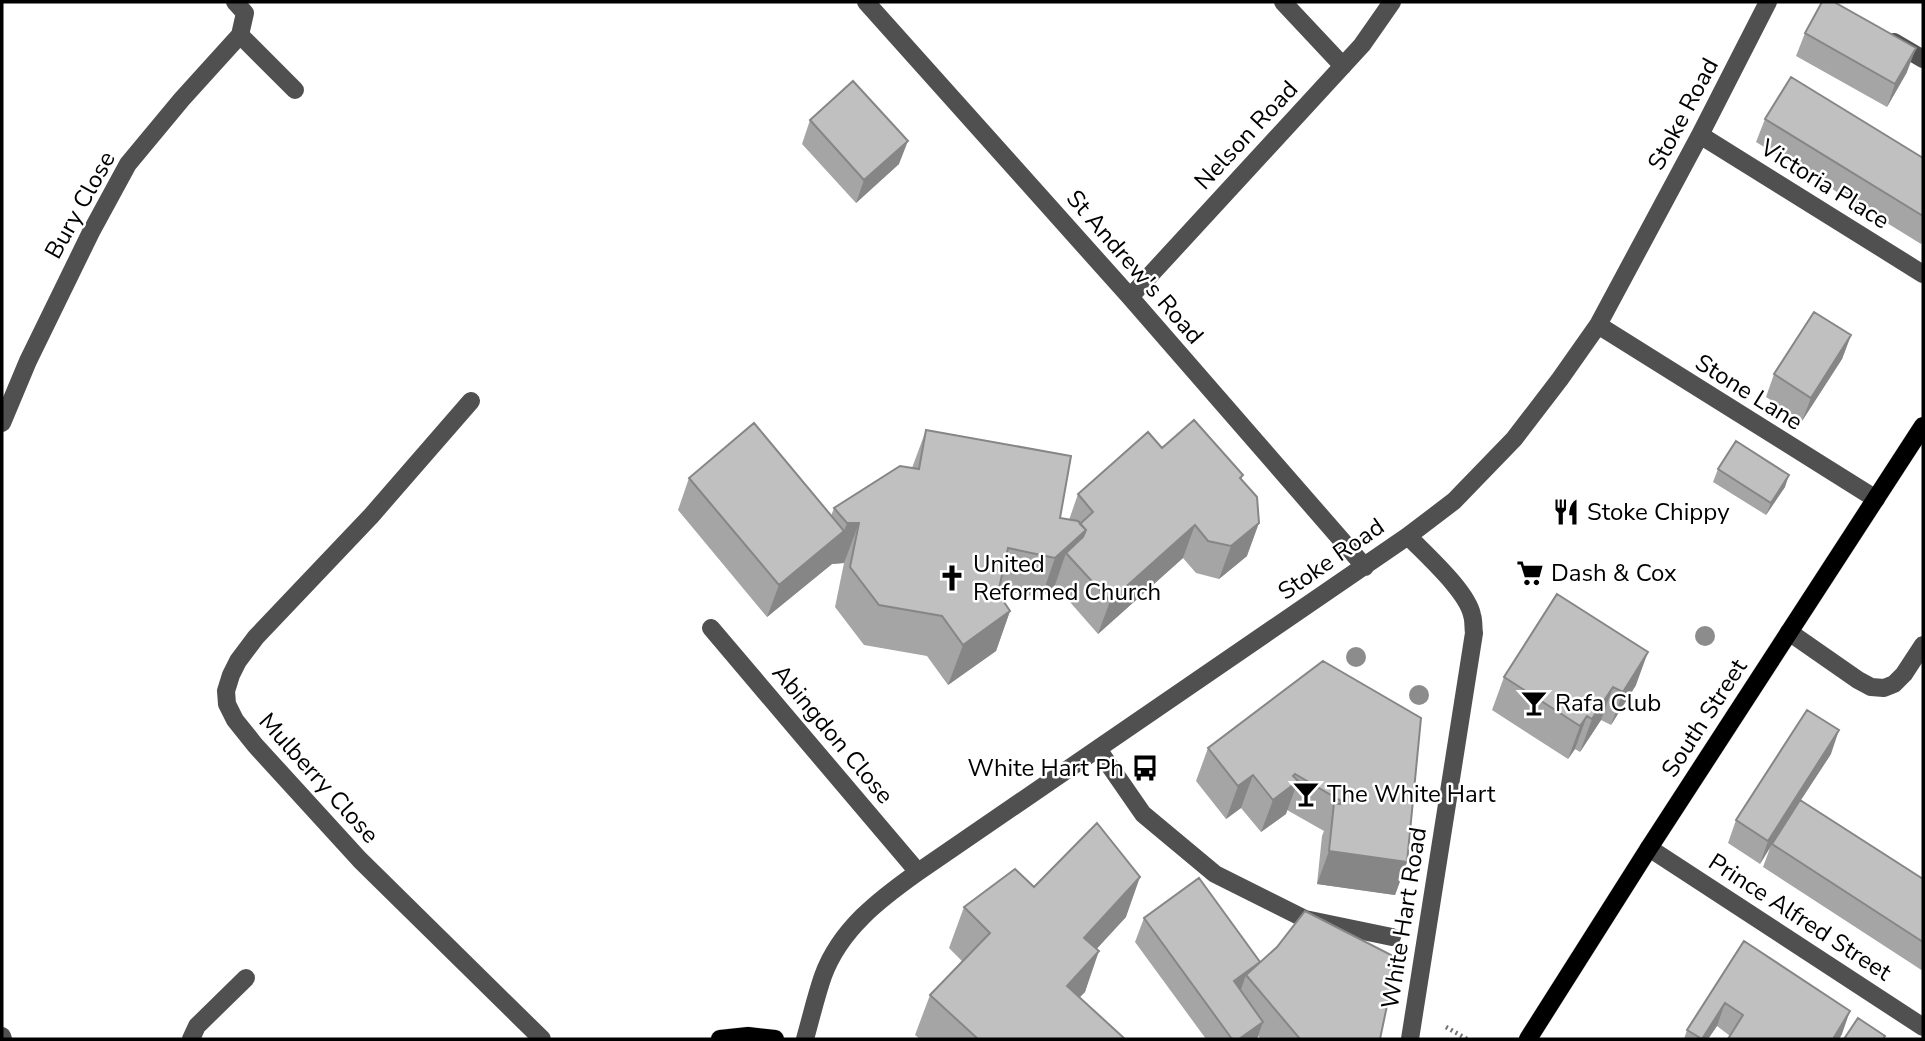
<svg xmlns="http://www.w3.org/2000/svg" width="1925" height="1041" viewBox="0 0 1925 1041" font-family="'Nunito Sans',sans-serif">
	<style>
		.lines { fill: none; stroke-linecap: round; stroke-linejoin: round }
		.major-casing { stroke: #dbdbdb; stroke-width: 19 }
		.path { stroke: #727272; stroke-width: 4.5; stroke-dasharray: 2 3.5; stroke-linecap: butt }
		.minor { stroke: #505050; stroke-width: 18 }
		.major { stroke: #000; stroke-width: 18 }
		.tree { fill: #8c8c8c }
		.wall { fill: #a5a5a5 }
		.shaded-wall { fill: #868686 }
		.building { fill: #c0c0c0; stroke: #868686; stroke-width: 2 }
		.labels { text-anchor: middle; stroke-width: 5; stroke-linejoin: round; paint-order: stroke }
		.street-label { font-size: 24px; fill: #000; stroke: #fff }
		.poi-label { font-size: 24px; fill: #000; stroke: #fff; text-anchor: start }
	</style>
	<rect width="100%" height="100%" fill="#fff"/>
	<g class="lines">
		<!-- major casing -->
		<g class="major-casing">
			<path id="major" d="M720,1039L748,1036L775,1039
				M1528,1039L1649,848L1923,426"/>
		</g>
		<!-- path -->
		<path class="path" d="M1446,1027L1467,1039"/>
		<!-- minor -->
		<path class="minor" d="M866,2L1130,297L1365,567
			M1283,2L1343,66
			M240,35L295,90
			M1894,42L1923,59
			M1700,135L1923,274
			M1130,297L1362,45L1392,2
			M1598,325L1876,499
			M471,401L371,516L256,637L238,661L231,675L226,691L227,704L235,720L255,745L360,860L542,1039
			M2,423L28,361L91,232L128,164L182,99L240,35L245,13L235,2
			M1408,536C1426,555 1467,591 1472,615C1474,621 1473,627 1474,633L1410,1039
			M711,628L918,872
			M1789,632L1858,680L1871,687L1884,688L1894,684L1904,674L1923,645
			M1098,749L1143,814L1215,874L1305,919L1392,937
			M1649,848L1923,1027
			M2,1036L3,1039
			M191,1039L197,1026L246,978
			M805,1039C811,1018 816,996 823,976C840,929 880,899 918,872L1408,536L1454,501L1514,439L1560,379L1598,325L1700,135L1768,2"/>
		<!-- major -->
		<use href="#major" class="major"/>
	</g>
	<!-- trees -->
	<g class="tree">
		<circle cx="1705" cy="636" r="10"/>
		<circle cx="1356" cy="657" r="10"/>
		<circle cx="1419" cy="695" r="10"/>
	</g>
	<!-- wall -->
	<path class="wall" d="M1805,33L1907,72L1887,107L1796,56Z
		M1765,119L1923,158V240L1921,244L1756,142Z
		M810,120L899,164L856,203L802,144Z
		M1851,335L1842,359L1802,421L1766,397L1774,374Z
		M926,430L1060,518L1069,520L1078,494L1162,448L1243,475L1241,480L1247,556L1219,579L1196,573L1183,558L1098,634L1055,585L1041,598L998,589V593L1010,611L996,651L948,685L927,656L864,645L835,607L844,563L832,564L767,617L678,510L689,478L831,516L834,508L912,468Z
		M1718,469L1785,487L1766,515L1713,482Z
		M1323,661L1407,862L1395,895L1317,884L1322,836L1324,831L1287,810L1286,814L1261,832L1241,808L1226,819L1196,781L1208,748Z
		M1504,677L1636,685L1611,725L1601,720L1580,752L1575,749L1568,759L1492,710Z
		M1831,754L1801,800L1923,879V971L1763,867L1770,848L1760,864L1728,843L1736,820Z
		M964,907L1126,917L1096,949L1085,992L1079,997L1125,1039H920L915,1035L930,995L962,961L949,948Z
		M1144,918L1260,962L1380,1039H1261L1258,1036L1257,1039H1206L1135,942Z
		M1744,941L1842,1034L1839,1039H1728L1730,1036L1717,1026L1708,1039H1684L1687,1030Z"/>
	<!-- shaded-wall -->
	<path class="shaded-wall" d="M1916,48L1907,72L1887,107L1895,84Z
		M908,141L899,164L856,203L864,180Z
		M1851,335L1842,359L1802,421L1811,398Z
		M1789,475L1785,487L1766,515L1771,503Z
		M847,523H859L844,563L832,564L767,617L779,585L844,531Z
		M1259,523L1247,556L1219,579L1231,546Z
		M1195,525L1183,558L1098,634L1110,601Z
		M1086,530L1074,562L1066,553L1055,585L1041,598L1055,558Z
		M1010,611L996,651L948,685L963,645Z
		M1648,652L1636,685L1611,725L1623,692Z
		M1613,687L1601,720L1580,752L1592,719Z
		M1587,716L1575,749L1568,759L1580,726Z
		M1839,730L1831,754L1772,844L1760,864L1768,841Z
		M1295,774L1290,787L1298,781L1286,814L1261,832L1273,800Z
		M1253,775L1241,808L1226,819L1238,786Z
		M1329,851L1407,862L1395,895L1317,884Z
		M1140,877L1126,917L1070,978L1084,938Z
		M1099,951L1085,992L1052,1026L1067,986Z
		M1260,962L1246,975L1239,995L1234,981Z
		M1725,1003L1717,1026L1708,1039H1702Z
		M1850,1011L1842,1034L1839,1039H1833Z
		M1263,1022L1257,1039H1239Z"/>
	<!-- building -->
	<path class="building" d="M1822,2H1834L1916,48L1895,84L1805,33Z
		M1791,77L1923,158V216L1765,119Z
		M853,81L908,141L864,180L810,120Z
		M1814,312L1851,335L1811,398L1774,374Z
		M1194,420L1243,475L1240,478L1257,497L1259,523L1231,546L1208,541L1195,525L1110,601L1066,553L1083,537L1086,530L1080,524L1093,512L1078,494L1148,432L1162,448Z
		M754,423L844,531L779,585L689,478Z
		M926,430L1071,456L1060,518L1078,521L1086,530L1055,558L1008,548L998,593L1010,611L963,645L942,616L879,605L850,567L859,523H847L834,508L900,466L919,469Z
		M1736,441L1789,475L1771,503L1718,469Z
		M1557,594L1648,652L1623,692L1613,687L1592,719L1587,716L1580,726L1504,677Z
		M1323,661L1421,718L1407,862L1329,851L1334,803L1340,804L1341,801L1295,774L1293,776L1298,781L1273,800L1253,775L1238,786L1208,748Z
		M1807,710L1839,730L1768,841L1736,820Z
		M1800,800L1923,879V942L1772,844Z
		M1097,823L1140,877L1084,938L1099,951L1067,986L1125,1039H978L930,995L990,933L964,907L1015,869L1034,887Z
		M1199,878L1260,962L1234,981L1263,1022L1239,1039H1232L1144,918Z
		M1305,911L1397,958L1380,1039H1300L1246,975L1277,947Z
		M1744,941L1850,1011L1833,1039H1728L1743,1015L1725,1003L1702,1039L1687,1030Z
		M1858,1018L1885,1036L1883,1039H1844Z"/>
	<!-- icons -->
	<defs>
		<g id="restaurant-bare" transform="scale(2.1)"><path d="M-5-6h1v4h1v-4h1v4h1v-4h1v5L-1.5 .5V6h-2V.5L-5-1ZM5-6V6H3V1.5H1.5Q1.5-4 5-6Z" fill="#000" stroke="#fff" stroke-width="2.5" paint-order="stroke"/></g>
		<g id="supermarket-bare" transform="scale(2.1)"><path d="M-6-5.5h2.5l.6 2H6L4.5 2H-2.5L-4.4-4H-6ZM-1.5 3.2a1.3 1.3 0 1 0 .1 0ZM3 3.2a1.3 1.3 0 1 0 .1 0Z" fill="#000" stroke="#fff" stroke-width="2.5" paint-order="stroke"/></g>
		<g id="church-bare" transform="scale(2.1)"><path d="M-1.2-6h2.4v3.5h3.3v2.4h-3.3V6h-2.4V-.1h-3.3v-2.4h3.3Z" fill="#000" stroke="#fff" stroke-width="2.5" paint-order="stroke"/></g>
		<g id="bar-bare" transform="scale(2.1)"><path d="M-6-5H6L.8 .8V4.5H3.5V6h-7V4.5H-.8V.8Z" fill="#000" stroke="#fff" stroke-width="2.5" paint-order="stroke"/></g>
		<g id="bus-bare" transform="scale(2.1)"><path d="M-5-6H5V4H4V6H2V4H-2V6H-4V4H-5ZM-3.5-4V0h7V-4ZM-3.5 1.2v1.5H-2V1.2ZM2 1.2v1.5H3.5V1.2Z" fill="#000" stroke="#fff" stroke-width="2.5" paint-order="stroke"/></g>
	</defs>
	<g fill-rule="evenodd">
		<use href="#restaurant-bare" x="1566" y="512"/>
		<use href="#supermarket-bare" x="1530" y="573"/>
		<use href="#church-bare" x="952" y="578"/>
		<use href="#bar-bare" x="1534" y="703"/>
		<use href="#bus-bare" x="1145" y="768"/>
		<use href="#bar-bare" x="1306" y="794"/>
	</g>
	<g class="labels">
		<!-- street labels -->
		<g class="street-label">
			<text transform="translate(1683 114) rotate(-62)" y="8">Stoke Road</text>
			<text transform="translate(1246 135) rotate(-47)" y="8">Nelson Road</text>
			<text transform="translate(1825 184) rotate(32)" y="8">Victoria Place</text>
			<text transform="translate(80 205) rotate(-61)" y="8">Bury Close</text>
			<text transform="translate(1135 267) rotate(49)" y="8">St Andrew's Road</text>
			<text transform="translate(1749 392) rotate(32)" y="8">Stone Lane</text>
			<text transform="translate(1331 559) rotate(-35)" y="8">Stoke Road</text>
			<text transform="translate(1704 718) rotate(-57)" y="8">South Street</text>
			<text transform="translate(833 734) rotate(50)" y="8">Abingdon Close</text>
			<text transform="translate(319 778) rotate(48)" y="8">Mulberry Close</text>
			<text transform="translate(1800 917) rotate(33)" y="8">Prince Alfred Street</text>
			<text transform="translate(1404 918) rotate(-81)" y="8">White Hart Road</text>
		</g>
		<!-- poi labels -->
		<g class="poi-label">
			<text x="1587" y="520">Stoke Chippy</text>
			<text x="973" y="572">United<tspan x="973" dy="28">Reformed Church</tspan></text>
			<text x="1551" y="581">Dash &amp; Cox</text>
			<text x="1555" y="711">Rafa Club</text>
			<text x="1124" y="776" text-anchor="end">White Hart Ph</text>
			<text x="1327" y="802">The White Hart</text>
		</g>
	</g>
	<!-- border -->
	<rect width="1925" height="1041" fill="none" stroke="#000000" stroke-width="7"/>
</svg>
